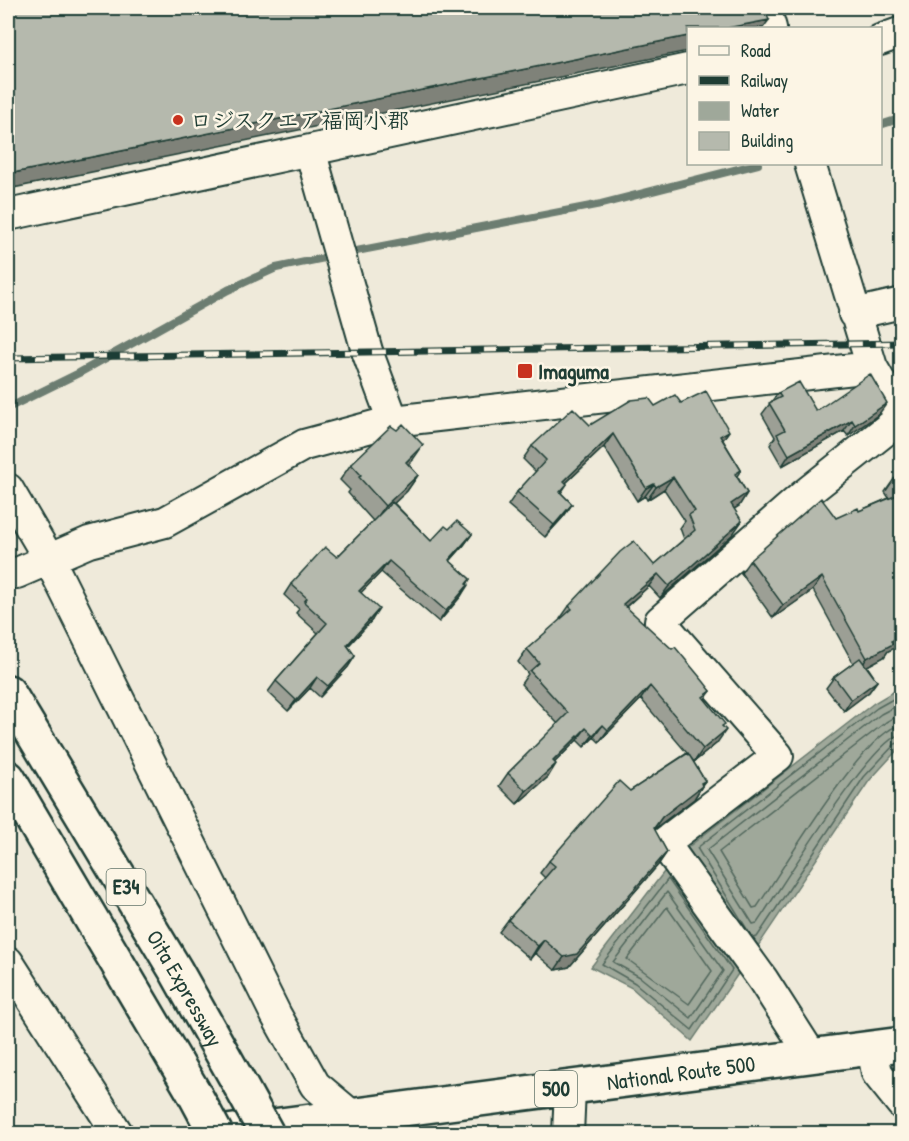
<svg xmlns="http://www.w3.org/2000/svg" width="909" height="1141" viewBox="0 0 909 1141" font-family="'Patrick Hand','Klee One',sans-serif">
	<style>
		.water { fill: #9fa89a; stroke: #6c7d71; stroke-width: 1.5 }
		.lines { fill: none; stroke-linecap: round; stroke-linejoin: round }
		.shore { stroke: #52685d; stroke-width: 1.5 }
		.stream { stroke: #6c7d71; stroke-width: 8 }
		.street-casing { stroke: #1f3d34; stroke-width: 34 }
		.highway-casing { stroke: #1f3d34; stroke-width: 38 }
		.street { stroke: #fcf5e5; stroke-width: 30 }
		.highway { stroke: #fcf5e5; stroke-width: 33 }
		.rail-casing { stroke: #1f3d34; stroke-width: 7 }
		.rail { stroke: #fcf5e5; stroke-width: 4.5; stroke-dasharray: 14; stroke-linecap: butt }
		.highway-bridge-casing { stroke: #1f3d34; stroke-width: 38; stroke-linecap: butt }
		.highway-bridge { stroke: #fcf5e5; stroke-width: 33 }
		.wall { fill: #9c9f95; stroke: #1f3d34; stroke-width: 1.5 }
		.shaded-wall { fill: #7f8279; stroke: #1f3d34; stroke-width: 1.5 }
		.building { fill: #b5b9ad; stroke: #1f3d34; stroke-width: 1.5 }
		.poi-dot { fill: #c8321e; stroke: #fcf5e5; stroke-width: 2 }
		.labels { text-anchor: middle; stroke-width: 5; stroke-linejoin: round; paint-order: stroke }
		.shield { fill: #fcf5e5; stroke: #617469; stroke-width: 1.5 }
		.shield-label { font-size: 21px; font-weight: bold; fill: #1f3d34 }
		.poi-label { font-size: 22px; font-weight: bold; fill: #1f3d34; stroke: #fcf5e5; text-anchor: start }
		.street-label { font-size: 22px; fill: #1f3d34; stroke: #fcf5e5 }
	</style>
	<rect width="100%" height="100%" fill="#efeada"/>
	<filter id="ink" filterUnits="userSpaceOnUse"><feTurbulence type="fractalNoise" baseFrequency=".0167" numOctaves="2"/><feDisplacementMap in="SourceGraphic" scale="12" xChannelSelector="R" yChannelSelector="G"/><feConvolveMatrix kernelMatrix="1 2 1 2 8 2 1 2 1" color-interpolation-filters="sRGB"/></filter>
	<g filter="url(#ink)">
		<!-- water -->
		<path class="water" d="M901,687V746L869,781L754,952L687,848L874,703Z
			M670,870L740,971L692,1041L632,988L591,967L664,872Z"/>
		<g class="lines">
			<!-- shore -->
			<path class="shore" d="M902,703L881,714L707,850L753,924L757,923C778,893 873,736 902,734
				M902,713L886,722L719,852L753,908L757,907C780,874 866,727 902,725
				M668,879L732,970L692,1030L635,983L602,964Z
				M667,892L723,971L691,1018L640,977L613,962Z
				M667,907L712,971L689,1004L627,959Z
				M750,934L697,848L877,708L902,694
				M753,938L757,937L864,777L895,744L902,742"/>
			<!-- stream -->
			<path class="stream" d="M880,125L902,118
				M346,253L601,204L758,164
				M8,408L79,373L228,290L276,268L334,256"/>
			<!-- street casing -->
			<g class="street-casing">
				<path id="street" d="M765,8L771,28
					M880,40L902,32
					M310,150L367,351L393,421
					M810,164L872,367L902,419
					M8,215L688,69
					M854,314L902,303
					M8,489L49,559L276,1015L315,1085L352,1116L361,1134
					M17,573L89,542L165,522L304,445L393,421L872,367
					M8,962L118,1134
					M872,1048L877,1073L902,1104
					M811,1055L763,980L664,843L778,756L660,621L804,495L901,418
					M568,1134L570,1088"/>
			</g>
			<!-- highway casing -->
			<g class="highway-casing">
				<g id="highway">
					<path id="s1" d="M8,692L176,971L240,1085"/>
					<path d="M8,778L194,1093"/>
					<path id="s2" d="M211,1134L902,1044"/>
				</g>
			</g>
			<!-- street -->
			<use href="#street" class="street"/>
			<!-- highway -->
			<use href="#highway" class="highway"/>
			<!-- rail casing -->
			<g class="rail-casing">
				<path id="rail" d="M8,358L902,343"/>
			</g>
			<!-- rail -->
			<use href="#rail" class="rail"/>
			<!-- highway-bridge casing -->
			<g class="highway-bridge-casing">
				<path id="highway-bridge" d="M240,1085L267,1134
					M194,1093L216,1134"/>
			</g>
			<!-- highway-bridge -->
			<use href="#highway-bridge" class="highway-bridge"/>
		</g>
		<!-- wall -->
		<path class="wall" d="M778,393L816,411L879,414L848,436L844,431L782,466L770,445L775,437L762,414Z
			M681,403L723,440L741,470L737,476L747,493L739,506L734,509L733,534L660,598L649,586L626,607L711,691L705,699L723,727L717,743L694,762L691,758L705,781L702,785V786L694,799L654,829L667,852L658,865L569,967L555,970L535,953L530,959L499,932L508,920L545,878L540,873L549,861L630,791L687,753L641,699L599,742L594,737L584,747L577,740L555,762L548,777L517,804L499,786L508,773L558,724L521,684L528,674L518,662L527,649L561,620L560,619L569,606L654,565L684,539L680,528L685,521L664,489L647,500L645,496L637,501L604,447L566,483L567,484L561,493L572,504L564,516L545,537L508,505L517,492L536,472L523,459L532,446L590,425L655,406Z
			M412,461L408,464L418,475L407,491L394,503L431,541L449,529L472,534L464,545L450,561L470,579L461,596L439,622L381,572L361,592L372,620L348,646L355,656L348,667L320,697L310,688L288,711L268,692L276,681L318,633L296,613L299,609L284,595L291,584L337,557L373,521L348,493L350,490L340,480L351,464Z
			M902,475V645L888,651L884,657L867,666L877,681L869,692L844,711L826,688L834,677L853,663L813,590L773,618L741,573L750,560L836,518L859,511L889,498L885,492L894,479Z"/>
		<!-- shaded-wall -->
		<path class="shaded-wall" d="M769,20L763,28H727Z
			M688,36V51L8,189V174Z
			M887,403L879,414L848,436L855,425Z
			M852,420L844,431L782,466L789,455Z
			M729,431L720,444V436Z
			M613,434L604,447L555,493L564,481Z
			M423,445L412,461L395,478L406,462Z
			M418,475L407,491L374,522L385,506Z
			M673,477L664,489L647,500L656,487Z
			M654,484L645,496L637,501L646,488Z
			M747,493L739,506L722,516L731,504Z
			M572,504L564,516L545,537L554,525Z
			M742,521L733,534L660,598L669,586Z
			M472,534L464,545L441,571L449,560Z
			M389,561L381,572L352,602L359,591Z
			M658,574L649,586L614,617L623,604Z
			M822,577L813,590L773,618L783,605Z
			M468,585L461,596L439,622L446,611Z
			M379,609L372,620L339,656L347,645Z
			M902,636V645L888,651L884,657L858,671L867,658L891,641Z
			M355,656L348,667L320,697L328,686Z
			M317,677L310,688L288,711L296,700Z
			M877,681L869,692L844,711L851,700Z
			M650,686L641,699L599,742L608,730Z
			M603,725L594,737L584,747L593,735Z
			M586,728L577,740L544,773L553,761Z
			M726,730L717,743L694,762L703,749Z
			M556,764L548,777L517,804L526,791Z
			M705,781L699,788L702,786L694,799L654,829V828L662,817Z
			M667,852L658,865L569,967L555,970L564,957Z
			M544,940L535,953L530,959L538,946Z"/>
		<!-- building -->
		<path class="building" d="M8,8H764L769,20L727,28H688V36L8,174Z
			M870,374L887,403L855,425L852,420L789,455L777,434L785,430L769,403L781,397L778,393L799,382L816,411Z
			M706,391L729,431L720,436L741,470L735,474L747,493L731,504L742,521L669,586L658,574L623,604L672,649L675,647L704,682L711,691L703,697L725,724L722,726L726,730L703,749L650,686L608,730L603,725L593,735L586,728L553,761L556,764L526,791L508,773L568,713L530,671L539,663L527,649L572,609L569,606L620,552L634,541L654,565L695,530L689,515L695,511L673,477L656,487L654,484L646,488L613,434L564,481L567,484L560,492L572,504L554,525L517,492L546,460L532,446L573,408L590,425L631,400L649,398L655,406L675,395L681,403Z
			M403,424L423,445L406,462L418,475L385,506L359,477L361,475L351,464L391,426L397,430Z
			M902,475V491L894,479Z
			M902,493V636L891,641L893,644L867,658L822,577L783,605L750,560L821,498L836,518L858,508L859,511Z
			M392,502L431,541L445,526L449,529L457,521L472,534L449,560L470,579L466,584L468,585L446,611L389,561L359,591L379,609L347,645L355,656L328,686L317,677L296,700L276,681L327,623L304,602L307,598L291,584L325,547L337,557Z
			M860,658L877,681L851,700L834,677Z
			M688,753L705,781L701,783L702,786L662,817L654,828L667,852L577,954L564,957L544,940L538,946L508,920L555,866L549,861L619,781L630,791Z"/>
	</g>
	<!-- markers -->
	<g class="poi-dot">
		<circle cx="178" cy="120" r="6"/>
		<rect x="517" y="363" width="16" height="16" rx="3"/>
	</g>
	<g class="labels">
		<!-- shield labels -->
		<g class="shield">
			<rect x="106.5" y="869" width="39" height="36" rx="4.5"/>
			<rect x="535" y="1071" width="42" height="36" rx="4.5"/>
		</g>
		<g class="shield-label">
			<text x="126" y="894">E34</text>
			<text x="556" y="1096">500</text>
		</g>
		<!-- poi labels -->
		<g class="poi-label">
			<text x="190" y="128">ロジスクエア福岡小郡</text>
			<text x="538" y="379">Imaguma</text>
		</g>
		<!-- street labels -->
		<g class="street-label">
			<text dy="8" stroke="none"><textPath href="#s1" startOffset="345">Oita Expressway</textPath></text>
			<text dy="8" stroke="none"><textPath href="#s2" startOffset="474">National Route 500</textPath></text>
		</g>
	</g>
	<!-- margin -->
	<rect width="909" height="1141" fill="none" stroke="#fcf5e5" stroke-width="30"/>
	<rect x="15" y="15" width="879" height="1111" fill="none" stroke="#1f3d34" stroke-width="2" filter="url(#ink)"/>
	<!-- legend -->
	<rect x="687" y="27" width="195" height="138" fill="#fcf5e5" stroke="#a4ab9e" stroke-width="1.5"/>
	<rect x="699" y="46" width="30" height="9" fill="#fcf5e5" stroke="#a4ab9e" stroke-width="1.5"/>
	<text x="741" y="57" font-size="18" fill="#1f3d34">Road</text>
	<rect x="699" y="76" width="30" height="9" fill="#1f3d34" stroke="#a4ab9e" stroke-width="1.5"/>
	<text x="741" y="87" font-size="18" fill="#1f3d34">Railway</text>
	<rect x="699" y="102" width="30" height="18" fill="#9fa89a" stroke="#a4ab9e" stroke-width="1.5"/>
	<text x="741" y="117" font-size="18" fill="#1f3d34">Water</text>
	<rect x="699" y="132" width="30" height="18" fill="#b5b9ad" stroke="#a4ab9e" stroke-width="1.5"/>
	<text x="741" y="147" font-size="18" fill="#1f3d34">Building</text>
</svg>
